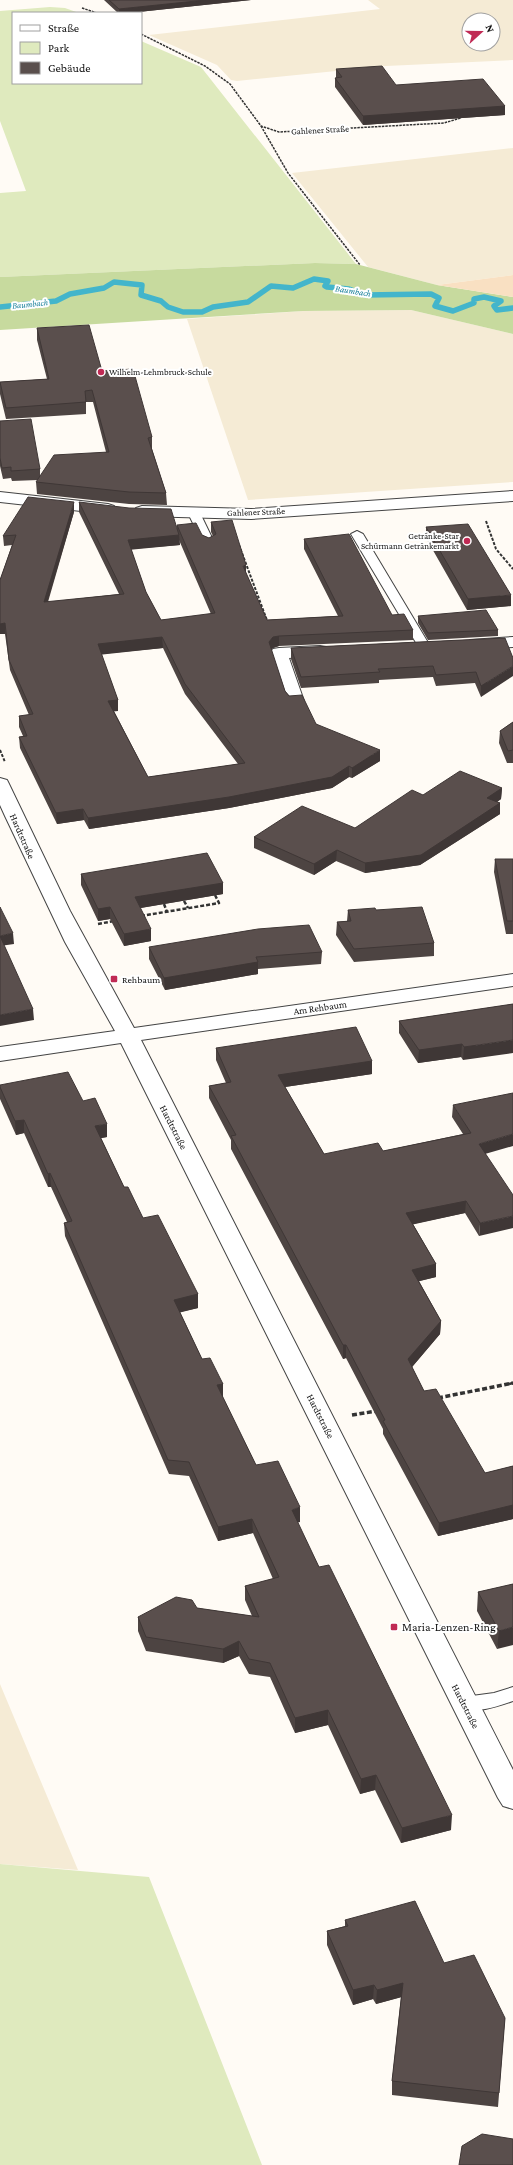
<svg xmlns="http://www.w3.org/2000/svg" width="513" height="2165" viewBox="0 0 513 2165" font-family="'Crimson Pro',serif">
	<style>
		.farmland { fill: #f5ebd5; fill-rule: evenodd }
		.green { fill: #dfeabe }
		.forest { fill: #c7da9e }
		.sand { fill: #f9e0c2 }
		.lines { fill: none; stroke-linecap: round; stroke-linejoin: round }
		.stream { stroke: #43b5cb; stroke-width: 5.5 }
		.lane-casing { stroke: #444; stroke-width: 2 }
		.street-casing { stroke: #444; stroke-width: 2 }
		.path-far3 { stroke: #333; stroke-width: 1.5; stroke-dasharray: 2.5 1; stroke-linecap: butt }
		.path-far2 { stroke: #333; stroke-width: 2; stroke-dasharray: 3 1.5; stroke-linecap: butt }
		.path-far1 { stroke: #333; stroke-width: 2.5; stroke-dasharray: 4 2; stroke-linecap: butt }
		.path { stroke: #333; stroke-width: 3.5; stroke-dasharray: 5 2.5; stroke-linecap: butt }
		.lane { fill: #fff; fill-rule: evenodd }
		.street { fill: #fff; fill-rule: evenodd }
		.wall { fill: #4d4442; fill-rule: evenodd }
		.shaded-wall { fill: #3f3736 }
		.building { fill: #5a4f4d; stroke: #3f3736; fill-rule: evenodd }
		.poi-dot { fill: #c02a54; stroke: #fff; stroke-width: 1.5 }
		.labels { text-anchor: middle; stroke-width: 4; stroke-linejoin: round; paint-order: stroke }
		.far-street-label { font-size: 9px; fill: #111; stroke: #fff }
		.far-water-label { font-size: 9px; font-style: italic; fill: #1a819b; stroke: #fff }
		.far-poi-label { font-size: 9px; fill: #111; stroke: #fff; text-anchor: start }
		.street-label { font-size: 10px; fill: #111; stroke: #fff }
		.poi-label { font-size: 10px; fill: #111; stroke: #fff; text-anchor: start }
		.near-poi-label { font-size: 12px; fill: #111; stroke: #fff; text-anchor: start }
	</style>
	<rect width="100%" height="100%" fill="#fffbf5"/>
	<!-- farmland -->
	<path class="farmland" d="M368,0H513V60L386,66L237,81L231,80L217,65L149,35L380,9ZM469,20H493V44H469Z
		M513,148V275L437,285L368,267L292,173Z
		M411,310L513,334V482L248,500L187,319L303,311Z
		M0,1684L78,1870L0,1864Z"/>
	<!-- green -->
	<path class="green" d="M50,7L65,8L79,13H13V83H141V41L201,67L356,264L315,263L0,277V193L26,191L0,121V11Z
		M0,1864L149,1877L262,2165H0Z"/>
	<!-- forest -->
	<path class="forest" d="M315,263L356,264L437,285L513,297V334L411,310L303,311L0,330V277Z"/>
	<!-- sand -->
	<path class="sand" d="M513,275V297L437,285Z"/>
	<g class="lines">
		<!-- stream -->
		<path class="stream" d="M0,307L56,301L70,294L104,288L114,282L142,285L141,295L161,301L168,307L183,312H202L213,307L248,302L271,286L293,288L314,279L328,281L325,286L327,287L349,289L365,295L431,294L439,298L435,306L453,311L474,303V299L484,297L501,301L494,306L497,310L513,308"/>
		<!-- lane casing -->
		<g class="lane-casing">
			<path id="lane" d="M194,510L200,513L215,544L213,546L209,547L203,544L188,513Z
				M357,531L363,534L430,646L428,649L424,650L418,646L351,534Z
				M513,1687V1701C496,1707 475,1714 457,1708L454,1703L457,1698L494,1693Z"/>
		</g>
		<!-- street casing -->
		<g class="street-casing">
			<path id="street" d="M513,491V501L251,519L142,516L136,514L134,511L136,508L142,506L251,509Z
				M0,492L108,504L114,506L116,509L114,512L108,514L0,502Z
				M513,637V647L476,649L470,648L467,644L470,640Z
				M320,646L326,647L329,651L326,655L289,658L304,701L301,705L295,706L289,705L270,653L273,649L279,648Z
				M0,778L7,780L9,784L70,911L134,1028L513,974V986L141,1040L513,1770V1809L503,1806L498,1798L121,1043L0,1061V1047L115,1031L65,942L5,816L0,805Z"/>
		</g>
		<!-- path-far3 -->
		<path class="path-far3" d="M82,8L97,13
			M141,34L205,66L230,84L261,126L279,132L444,123L461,118
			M261,126L288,173L360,265"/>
		<!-- path-far2 -->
		<path class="path-far2" d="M486,521L496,549L513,569
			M239,545L268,623
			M0,750L5,762"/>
		<!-- path-far1 -->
		<path class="path-far1" d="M184,901L188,908
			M164,904L167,912
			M141,916L219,903L215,895
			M98,924L114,921
			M509,1384L513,1383"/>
		<!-- path -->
		<path class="path" d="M438,1398L513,1383
			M352,1415L377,1411"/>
		<!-- lane -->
		<use href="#lane" class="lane"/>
		<!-- street -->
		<use href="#street" class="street"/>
	</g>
	<!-- wall -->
	<path class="wall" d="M104,0H251L129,13H118Z
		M336,69L396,85L505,106V115L363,125L335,87V78H336Z
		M37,328L102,371L152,437V449L166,493L167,505L129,504L37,494L36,482L38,480L12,481L11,478L3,479L0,466V421L40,469V477L106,452L93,402H86V414L6,419L0,394V382L47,379L37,340Z
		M79,502L177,528V525L202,535L209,538L213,536L211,532V522L246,573L267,620L338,616L304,549V539L392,615L413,630V640L279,646L273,648L271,649L285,691L316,724L380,761L352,778L349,777L332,788L229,808L89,829L84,820L57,824L20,748L19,737L23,736L19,727V716L29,715L10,670L5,634H0V580L12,545L4,546L3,536L74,512L48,602L119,594L79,512ZM179,540L211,614L161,620L146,592L131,549L180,545ZM163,648L185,694L238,764L148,777L114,711H118V700L101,654Z
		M426,527L511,606L467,610L426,538Z
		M418,616L498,630V636L428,640L418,623Z
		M505,638L481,697L475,683L436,686L433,677L379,680V683L301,688L291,659V648Z
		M513,722V763H507L499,743L500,731Z
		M502,788L501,799L497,802L500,803V814L420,865L365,873L336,861L314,875L254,848V837L355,828L423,795Z
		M495,859H513V934H506L494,872Z
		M81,874L223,883V894L140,908L151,941L124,946L110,919L98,921L81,885Z
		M348,910H376L434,943V956L354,962L336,935L337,922L347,921Z
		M149,947L322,952L321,964L258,969V974L165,990L149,959Z
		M513,1004L463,1060L461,1057L418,1063L399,1033V1021Z
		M216,1048L372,1061V1074L285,1087L324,1154L383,1151L463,1134L452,1117L453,1105L486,1154L479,1236L465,1213L413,1224L436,1264V1277L419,1281L441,1321L440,1334L412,1367L424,1391L485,1473L513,1466V1519L438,1536L383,1434V1429L346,1358L343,1359L231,1149V1140L209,1098V1086L226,1083L216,1060Z
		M0,1085L83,1101L107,1137L101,1138L124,1187L143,1218L198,1294V1308L180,1312L202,1359L223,1384V1398L256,1465L300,1522H297L319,1567L451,1830L401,1843L375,1790L360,1794L328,1725L295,1733L270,1677L249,1674L239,1656L223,1663L146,1651L138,1631V1617L197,1608L252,1616L245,1600V1586L273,1579L253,1533L218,1541L189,1476L169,1474L65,1236L64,1223L67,1222L51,1187H48L24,1133L16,1135L0,1099Z
		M513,1584L497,1649L477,1611L478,1592Z
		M345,1920L444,1963L505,2018L498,2107L392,2095V2081L401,1997L376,2004L373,1999L353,2005L327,1945V1931L345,1926Z"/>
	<!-- shaded-wall -->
	<path class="shaded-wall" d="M206,0H251L129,13H119V9Z
		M505,106V115L363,125V116Z
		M74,502V512L44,613V602Z
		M179,535L180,545L128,550V540Z
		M246,565V576L243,566Z
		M511,595V606L467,610L468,599Z
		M5,623V634H0V624Z
		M279,636V646L273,648L269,652V642L273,637Z
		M162,637L163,648L98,655V644Z
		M513,666V676L481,697V686Z
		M118,700V711L109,712L108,701Z
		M380,750V761L352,778V768Z
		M349,766V777L332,788L229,808L89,829L88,818Z
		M502,788L501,799L487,809V798Z
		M500,803V814L420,865L365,873V863Z
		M83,809L84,820L57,824L56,813Z
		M337,850L336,861L314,875V864Z
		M223,883V894L135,909V897Z
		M110,907V919L98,921V909Z
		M151,929V941L124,946V934Z
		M13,933L14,944L0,946V936Z
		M258,962V974L165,990L164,978Z
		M33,1009L34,1020L0,1026V1015Z
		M513,1040V1053L463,1060L464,1047Z
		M462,1044L461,1057L418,1063L419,1050Z
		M372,1061V1074L278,1088V1075Z
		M24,1120V1133L16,1135L15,1121Z
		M107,1124V1137L96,1139L95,1126Z
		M513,1134V1146L478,1156L479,1144Z
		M50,1173L51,1187H48V1174Z
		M466,1201L465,1213L406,1226V1213Z
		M513,1216V1228L479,1236L480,1223Z
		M436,1264V1277L412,1283V1270Z
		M198,1294V1308L174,1314V1300Z
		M441,1321L440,1334L407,1373L408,1359Z
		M343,1345H346V1358L343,1359Z
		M223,1384V1398L217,1385Z
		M513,1505V1519L438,1536L439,1523Z
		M300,1507V1522L291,1524L292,1510Z
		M252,1519L253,1533L218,1541V1527Z
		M513,1627V1645L497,1649L499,1631Z
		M239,1641V1656L223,1663V1649Z
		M328,1710V1725L295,1733V1718Z
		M376,1775L375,1790L360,1794L361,1779Z
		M452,1815L451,1830L401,1843L402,1828Z
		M403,1983L402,1997L376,2004L377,1990Z
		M374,1985L373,1999L353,2005V1990Z"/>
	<!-- building -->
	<path class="building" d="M109,0H206L119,9Z
		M382,66L396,85L483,79L505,106L363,116L335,78L342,77L336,69Z
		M89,325L102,371L133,369L152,437L148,438L166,493L129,492L36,482L54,455L109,452L92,390L85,391L86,402L6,408L0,382L49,379L37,328Z
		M31,419L40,469L11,471V467L2,468L0,458V421Z
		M28,497L74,502L44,602L124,594L79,502L129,508L171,509L179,535L128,540L146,592L161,620L215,613L177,525L196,523L202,535L209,538L216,534L211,522L232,520L246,565L243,566L267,620L343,616L304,539L349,534L392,615L404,614L413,630L279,636L273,637L269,642L285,691L289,696L302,695L316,724L380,750L352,768L349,766L332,777L229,797L88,818L83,809L56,813L19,737L27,736L19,716L33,714L9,660L5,623L0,624V580L16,535L3,536ZM162,637L185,684L245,763L148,777L108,701L118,700L98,644Z
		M468,524L511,595L468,599L426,527Z
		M486,610L498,630L428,633L418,616Z
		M505,638L513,658V666L481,686L476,672L436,675L433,666L378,669L380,672L301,677L291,648Z
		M513,722V750L508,751L500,731Z
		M460,771L502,788L487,798L500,803L421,855L365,863L337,850L314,864L254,837L302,806L355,828L412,790L423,795Z
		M207,853L223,883L135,897L151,929L124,934L110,907L98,909L81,874Z
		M495,859H513V921H507Z
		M0,907L13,933L0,936Z
		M422,907L434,943L354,949L337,922L351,921L348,910L375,908L376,910Z
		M309,925L322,952L256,957L258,962L164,978L149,947L258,929Z
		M0,936L33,1009L0,1015Z
		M513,1004V1040L464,1047L462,1044L419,1050L399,1021Z
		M356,1027L372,1061L278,1075L324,1154L378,1143L383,1151L471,1133L453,1105L513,1093V1134L479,1144L513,1195V1216L480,1223L466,1201L406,1213L436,1264L412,1270L441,1321L408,1359L424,1391L436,1389L485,1473L513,1466V1505L439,1523L383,1421L385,1420L346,1345H343L231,1136L236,1135L209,1086L231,1082L216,1048Z
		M68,1072L83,1101L95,1098L107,1124L95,1126L124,1187H128L143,1218L158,1215L198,1294L174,1300L202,1359L210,1358L223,1384L217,1385L256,1465L278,1461L300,1507L292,1510L319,1567L329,1565L452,1815L402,1828L376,1775L361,1779L328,1710L295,1718L270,1663L249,1659L239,1641L223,1649L146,1637L138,1617L176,1597L192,1600L197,1608L259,1617L245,1586L279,1577L252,1519L218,1527L189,1462L168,1460L64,1223L72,1221L50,1173L48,1174L24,1120L15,1121L0,1087V1085Z
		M513,1584V1627L499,1631L478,1592Z
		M415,1901L444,1963L474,1955L505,2018L499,2093L392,2081L403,1983L377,1990L374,1985L353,1990L327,1931L348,1926L345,1920Z
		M482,2134L513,2139V2165H459L462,2146Z"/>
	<!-- markers -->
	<g class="poi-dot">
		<circle cx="101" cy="372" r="4"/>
		<circle cx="467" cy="541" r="4"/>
		<rect x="110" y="975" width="8" height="8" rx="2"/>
		<rect x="390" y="1623" width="8" height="8" rx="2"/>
	</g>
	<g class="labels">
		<!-- far-street labels -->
		<g class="far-street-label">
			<text transform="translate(320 130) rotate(-3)" y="3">Gahlener Straße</text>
			<text transform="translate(256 512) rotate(-2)" y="3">Gahlener Straße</text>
		</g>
		<!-- far-water labels -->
		<g class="far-water-label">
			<text transform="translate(353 291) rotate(9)" y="3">Baumbach</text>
			<text transform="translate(30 304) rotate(-6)" y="3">Baumbach</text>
		</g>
		<!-- far-poi labels -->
		<g class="far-poi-label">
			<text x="109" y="375">Wilhelm-Lehmbruck-Schule</text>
			<text x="459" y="539" text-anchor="end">Getränke-Star<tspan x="459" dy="10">Schürmann Getränkemarkt</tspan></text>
		</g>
		<!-- street labels -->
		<g class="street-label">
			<text transform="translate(23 836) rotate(66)" y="4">Hardtstraße</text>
			<text transform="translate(320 1007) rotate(-8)" y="4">Am Rehbaum</text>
			<text transform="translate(174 1127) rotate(63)" y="4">Hardtstraße</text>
			<text transform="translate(321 1416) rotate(63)" y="4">Hardtstraße</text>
			<text transform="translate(466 1706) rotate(63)" y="4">Hardtstraße</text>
		</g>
		<!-- poi labels -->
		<g class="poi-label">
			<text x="122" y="983">Rehbaum</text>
		</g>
		<!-- near-poi labels -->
		<g class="near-poi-label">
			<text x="402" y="1631">Maria-Lenzen-Ring</text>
		</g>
	</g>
	<!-- legend -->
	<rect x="12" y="12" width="130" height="72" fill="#ffffff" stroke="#a0a0a0"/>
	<rect x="20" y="25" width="20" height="6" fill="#ffffff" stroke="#a0a0a0"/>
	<text x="48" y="32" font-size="12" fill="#111111">Straße</text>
	<rect x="20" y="42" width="20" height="12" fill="#dfeabe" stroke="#a0a0a0"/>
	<text x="48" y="52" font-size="12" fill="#111111">Park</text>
	<rect x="20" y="62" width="20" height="12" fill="#5a4f4d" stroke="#a0a0a0"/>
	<text x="48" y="72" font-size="12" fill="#111111">Gebäude</text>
	<!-- north arrow -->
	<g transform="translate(481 32) rotate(69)"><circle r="19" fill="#ffffff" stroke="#a0a0a0"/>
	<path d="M0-3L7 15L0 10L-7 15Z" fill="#c02a54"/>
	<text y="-6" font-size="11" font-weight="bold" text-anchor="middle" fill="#111111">N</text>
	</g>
</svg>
